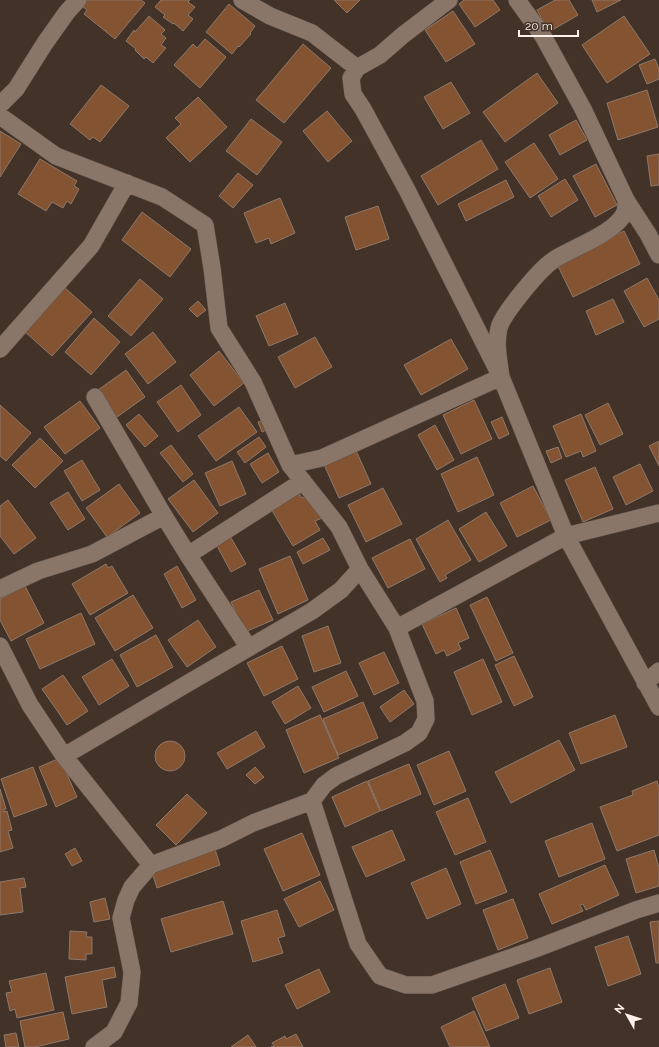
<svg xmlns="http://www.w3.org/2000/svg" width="659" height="1047" viewBox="0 0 659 1047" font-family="Raleway,sans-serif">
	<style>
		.building { fill: #845331; stroke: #8d796c }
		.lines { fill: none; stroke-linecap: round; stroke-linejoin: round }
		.street-casing { stroke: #605148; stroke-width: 18 }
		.street { stroke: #8a7669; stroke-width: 17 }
	</style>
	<rect width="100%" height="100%" fill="#433227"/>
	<!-- building -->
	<path class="building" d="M87,0H141L145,3L115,39L84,14L87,10L82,6Z
		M161,0H190L188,2L195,7L188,15L193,19L183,31L174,23L173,24L163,17L165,15L155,7Z
		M334,0H360L347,13Z
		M464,0H493L500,10L475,27L459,4Z
		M555,0H569L578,15L549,32L537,10Z
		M592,0H621L597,12Z
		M229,4L255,26L250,33L251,34L239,47L238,46L232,54L206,32Z
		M453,11L475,44L446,62L425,30Z
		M149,16L165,30L161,34L166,38L161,45L166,48L153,63L146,57L144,59L135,50L136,49L126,41L134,30L135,32Z
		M624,16L650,54L607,83L582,45Z
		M205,39L226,57L200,88L174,65L193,44L197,48Z
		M303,44L331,68L284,123L256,100Z
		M655,59L659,69V79L647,84L639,65Z
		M537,73L558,103L505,142L483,112Z
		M451,82L470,113L443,129L424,97Z
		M101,85L129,106L100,142L93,137L90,140L70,124Z
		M647,90L658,127L618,140L607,103Z
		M198,97L227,127L190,162L166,138L181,124L175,118Z
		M327,111L352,141L328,162L303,131Z
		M251,119L282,142L257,175L226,151Z
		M576,120L587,140L560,155L549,135Z
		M0,131L21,144L0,177Z
		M481,140L498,169L438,205L421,176Z
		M534,143L558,179L530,198L505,162Z
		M659,154V185L651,186L647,156Z
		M40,159L77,181L74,186L79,189L71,204L67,201L63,208L52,202L46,211L18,194Z
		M596,164L617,205L595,217L573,176Z
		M238,173L253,185L233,208L219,196Z
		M565,179L578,200L551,217L538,196Z
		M506,180L514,197L466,221L458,204Z
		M280,198L295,233L271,244L269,238L256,243L244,213Z
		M378,206L389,239L356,250L345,217Z
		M142,212L191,249L170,277L122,240Z
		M624,231L640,264L573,297L557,264Z
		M647,278L659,300V319L644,327L624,291Z
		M140,279L163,299L131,336L108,316Z
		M64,287L92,312L52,356L24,331Z
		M613,299L624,322L596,335L586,311Z
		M198,301L206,310L197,317L189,309Z
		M285,303L298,334L269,346L256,316Z
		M94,318L120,342L91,375L65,352Z
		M153,332L176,362L148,384L125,354Z
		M315,337L332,367L295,388L278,357Z
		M451,339L468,369L421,395L404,365Z
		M219,351L244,383L214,406L190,375Z
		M126,370L145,397L117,417L98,390Z
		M181,385L201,415L178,432L157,402Z
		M474,400L492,439L461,454L443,415Z
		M80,401L100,428L65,454L44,427Z
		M608,403L623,434L600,445L585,415Z
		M0,405L31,433L6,461L0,456Z
		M239,407L257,432L216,461L198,436Z
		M139,414L158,436L145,447L126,425Z
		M581,414L596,451L583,457L581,451L566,457L553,426Z
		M502,417L509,434L499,439L491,422Z
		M267,419L271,428L262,432L258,422Z
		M435,425L454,460L437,470L418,435Z
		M259,437L266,447L245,463L237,452Z
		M40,438L63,461L35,488L12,465Z
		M659,441V466L649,446Z
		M171,445L193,474L183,482L160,453Z
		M354,446L371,484L339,498L322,460Z
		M558,447L562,458L551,463L546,451Z
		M268,453L279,472L262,483L250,464Z
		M477,457L494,495L458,512L441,474Z
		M82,460L100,490L82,501L64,471Z
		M232,461L246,494L220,506L205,473Z
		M640,464L653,491L626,505L613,477Z
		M595,467L613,509L583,522L565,480Z
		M194,480L218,513L193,532L168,499Z
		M119,484L140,513L107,537L86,508Z
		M533,486L551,520L517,537L500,503Z
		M383,488L402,524L366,542L348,505Z
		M297,491L302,498L308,494L322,518L315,521L320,530L293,546L270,507Z
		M68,492L85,519L68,530L50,503Z
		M8,500L36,538L14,554L0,536V506Z
		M486,512L507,546L479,562L459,529Z
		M448,520L471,560L445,575L447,578L440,582L416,539Z
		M230,536L246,564L231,572L216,544Z
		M323,538L330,550L303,564L297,552Z
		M410,539L425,569L388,588L372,558Z
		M290,556L308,600L278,614L259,569Z
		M106,564L108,568L112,566L128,593L90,615L72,584Z
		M177,566L196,600L182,608L164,574Z
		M25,586L44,623L11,641L0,620V599Z
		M259,590L273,620L245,632L231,602Z
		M133,595L153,628L115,651L95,618Z
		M487,597L513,653L496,661L470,605Z
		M456,608L469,638L458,643L461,649L447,656L444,650L436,654L422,624Z
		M81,613L95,644L40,669L26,639Z
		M198,620L216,647L187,667L168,640Z
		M328,626L341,663L314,672L302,636Z
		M156,635L173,667L137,687L120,655Z
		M282,646L298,679L264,696L247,663Z
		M384,652L399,683L374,695L359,663Z
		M514,656L533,697L514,706L495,665Z
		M112,659L129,686L99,705L82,677Z
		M483,659L502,702L472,715L454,672Z
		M346,671L358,696L324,712L312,687Z
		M63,675L88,711L67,725L42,689Z
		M298,686L311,708L285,724L272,702Z
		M404,690L414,704L390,722L380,707Z
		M363,702L378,738L338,755L323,719Z
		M320,715L339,758L304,773L286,730Z
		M615,715L627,747L581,764L569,733Z
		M256,731L265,747L227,769L217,753Z
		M559,740L575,770L511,803L495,772Z
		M155 756a15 15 0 1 1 30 0a15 15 0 1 1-30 0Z
		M449,751L466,791L434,805L417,765Z
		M60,758L77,797L56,807L39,767Z
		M409,764L421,794L381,811L368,781Z
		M33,767L47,805L14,817L1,779Z
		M255,767L264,777L255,784L246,775Z
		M367,781L380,811L345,827L332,797Z
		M657,781L659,788V835L617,851L600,807L633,795L632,791Z
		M0,789L6,809H4V812L7,811L12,830L8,831L13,848L0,852Z
		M187,794L207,813L176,845L156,825Z
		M468,798L486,842L455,855L436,812Z
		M592,823L605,859L559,877L545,841Z
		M392,830L405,860L366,877L352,847Z
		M302,833L320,875L283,891L264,849Z
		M214,846L220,865L157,888L151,869Z
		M75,848L82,861L72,866L65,854Z
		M490,850L507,892L476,904L460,862Z
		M654,850L659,868V886L636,893L626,859Z
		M605,865L619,895L586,910L583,904L580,905L583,911L552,924L539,894Z
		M446,868L461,904L427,919L411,883Z
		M24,878L26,887L20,888L23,912L0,915V882Z
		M320,881L334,910L299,927L284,899Z
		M105,898L110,919L94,922L90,902Z
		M513,899L528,938L498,950L483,910Z
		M223,901L233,934L171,952L161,919Z
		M277,910L285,936L278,938L283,953L253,962L241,921Z
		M659,921V963H656L650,922Z
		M70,931L87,932L86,937H92V954H86V960L69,959Z
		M628,936L641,974L608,986L595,947Z
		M114,967L116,977L102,980L107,1007L72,1014L65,977Z
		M550,968L562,1002L529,1014L517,980Z
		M319,969L330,992L297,1009L285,985Z
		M46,973L54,1010L17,1018L15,1009L10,1011L6,993L12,992L9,981Z
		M505,984L519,1018L486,1031L472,998Z
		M474,1011L490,1047H450L441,1027Z
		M63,1012L69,1039L35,1047H25L20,1021Z
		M16,1033L19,1047H6L4,1035Z
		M296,1034L303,1047H271L274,1046L272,1043L285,1036L286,1039Z
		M248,1035L256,1047H231Z"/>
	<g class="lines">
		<!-- street casing -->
		<g class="street-casing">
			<path id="street" d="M242,0L270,16L312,33L357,68
				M449,0L403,35L380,55L357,68L351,78L353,94L363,109L407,190L501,377L566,536L659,707
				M0,105L16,89L45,43L67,12L78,0
				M0,116L56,156L162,197L205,225L212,268L219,328L253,382L290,465L339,527L360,569L397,628L425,701L426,719L419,733L405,743L336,776L324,785L312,801L253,823L221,839L151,865L132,887L126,900L121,918L132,972L129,1003L114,1032L94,1047
				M626,200L648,234L659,255
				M0,349L91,246L127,183
				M95,397L164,516L188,555L303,481
				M290,465L322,458L501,377C499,361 495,344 499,328C502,315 534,277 545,267C548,264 551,262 555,259C574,247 616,233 625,212C626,209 626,204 626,200L583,109L543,36L517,0
				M188,555L249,648
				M0,589L38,571L92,554L164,516
				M397,628L566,536L659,513
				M0,646L30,705L64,756L151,865
				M645,683L659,671
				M64,756L190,682L312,611L341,590L360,569
				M312,801L358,944L380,976L406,985H432L535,949L636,910L659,903"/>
		</g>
		<!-- street -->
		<use href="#street" class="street"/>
	</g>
	<!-- north arrow -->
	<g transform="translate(627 1015) rotate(309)" stroke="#433227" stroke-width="3" paint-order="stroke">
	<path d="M0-3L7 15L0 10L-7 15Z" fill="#fef2eb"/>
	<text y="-6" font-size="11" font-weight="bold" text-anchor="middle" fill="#fef2eb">N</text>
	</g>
	<!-- scale -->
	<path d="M519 30v6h59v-6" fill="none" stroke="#fef2eb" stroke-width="2"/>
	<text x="525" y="30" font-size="12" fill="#fef2eb" stroke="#433227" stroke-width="3" paint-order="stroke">20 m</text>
</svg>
